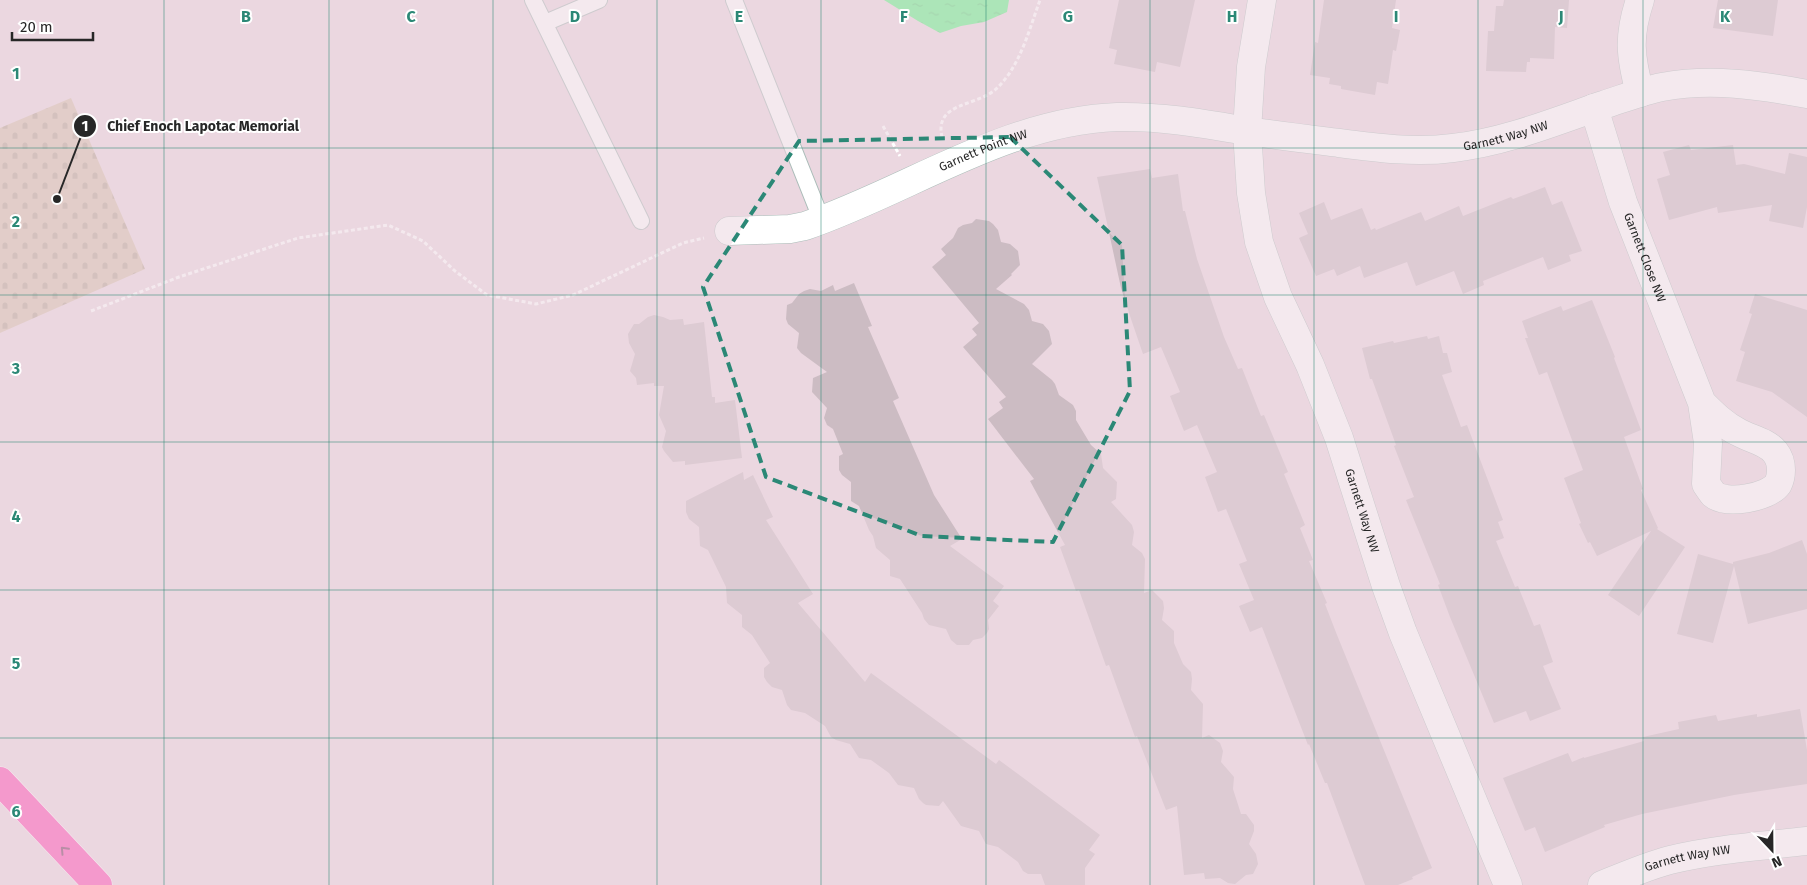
<svg xmlns="http://www.w3.org/2000/svg" width="1807" height="885" viewBox="0 0 1807 885" font-family="'Fira Sans',sans-serif">
	<style>
		.cemetery { fill: url(#cemetery-stones) }
		.water { fill: url(#water-ripples) }
		.building { fill: #ccbcc3 }
		.lines { fill: none; stroke-linecap: round; stroke-linejoin: round }
		.lane-casing { stroke: #abbdb9; stroke-width: 18 }
		.street-casing { stroke: #abbdb9; stroke-width: 29 }
		.highway-casing { stroke: #fff; stroke-width: 29 }
		.path { stroke: #fff; stroke-width: 3; stroke-dasharray: 4 2.5; stroke-linecap: butt }
		.lane { stroke: #fff; stroke-width: 16 }
		.street { stroke: #fff; stroke-width: 28 }
		.highway { stroke: #ff4eb4; stroke-width: 28 }
		.oneway { stroke: #7d375f }
		.marked { fill: none; stroke: #2b8876; stroke-width: 4; stroke-dasharray: 10 6; stroke-linejoin: round }
		.grid { fill: none; stroke: #2b8876; stroke-width: 1; stroke-opacity: 0.55 }
		.labels { text-anchor: middle; stroke-width: 4; stroke-linejoin: round; paint-order: stroke }
		.street-label { font-size: 12px; fill: #272727; stroke: #fff }
		.grid-label { font-size: 16px; text-anchor: middle; font-weight: bold; fill: #2b8876; stroke: #fff; stroke-width: 4; stroke-linejoin: round; paint-order: stroke }
		.leader { fill: none; stroke: #272727; stroke-width: 2 }
		.callout-dot { fill: #272727; stroke: #fff; stroke-width: 2 }
		.mark-label { font-size: 15px; text-anchor: middle; font-weight: bold; fill: #fff }
		.callout-label { font-size: 14px; text-anchor: middle; font-weight: bold; fill: #272727; stroke: #fff; stroke-width: 4; stroke-linejoin: round; paint-order: stroke }
	</style>
	<defs>
		<pattern id="cemetery-stones" width="16" height="16" patternUnits="userSpaceOnUse" patternTransform="scale(1.25)"><rect width="16" height="16" fill="#d7c2ad"/><path d="M2 7V4a2 2 0 0 1 4 0v3zM10 15v-3a2 2 0 0 1 4 0v3z" fill="#b9a795"/></pattern>
		<pattern id="water-ripples" width="26" height="14" patternUnits="userSpaceOnUse" patternTransform="scale(1.25)"><rect width="26" height="14" fill="#60f787"/><path d="M2 4q2-2 4 0t4 0M15 11q2-2 4 0t4 0" fill="none" stroke="#53d475"/></pattern>
	</defs>
	<rect width="100%" height="100%" fill="#ebd7e0"/>
	<!-- cemetery -->
	<path class="cemetery" d="M71,98L145,269L0,333V128Z"/>
	<!-- water -->
	<path class="water" d="M884,0H1009L1007,12L984,22L961,26L940,33L918,21Z"/>
	<!-- building -->
	<path class="building" d="M1119,0H1195L1180,67L1157,62L1155,72L1114,64L1117,50L1109,48Z
		M1324,0H1396L1392,28L1400,30L1396,51L1393,50L1388,84L1377,82L1375,95L1341,89V86L1329,84L1330,78L1310,75L1315,42L1318,43Z
		M1504,0H1569L1567,28L1555,27L1554,59L1530,58V62H1527L1526,72L1486,71L1488,31H1494L1496,6H1503Z
		M1718,0H1778L1773,36L1713,28Z
		M1689,145L1691,150L1733,145L1736,165L1744,164L1785,174L1789,153L1807,157V207L1803,228L1769,221L1772,205L1718,213L1717,207L1669,220L1657,179L1670,175L1663,152Z
		M1150,169L1152,178L1178,174L1183,211H1185L1197,259L1224,337L1238,369L1242,368L1261,416L1264,415L1288,472L1284,474L1305,525L1300,528L1313,560L1309,561L1327,603L1325,604L1337,635L1432,868L1412,877L1413,879L1398,885H1365L1327,783H1325L1309,744L1308,745L1262,627L1250,632L1239,606L1254,600L1239,564L1247,561L1226,509L1218,512L1205,477L1217,472L1197,425L1184,431L1170,396L1180,392L1161,347L1143,354L1131,319L1121,288L1097,177Z
		M1545,187L1552,205L1562,201L1582,251L1569,255L1571,261L1548,270L1543,257L1483,281L1484,285L1463,294L1454,271L1416,286L1407,262L1364,278L1360,266L1337,276L1334,269L1316,276L1299,238L1308,234L1299,213L1324,202L1331,220L1362,208L1371,230L1375,228L1376,230L1421,212L1425,221L1459,206L1463,216L1511,197L1513,199Z
		M976,219L989,221L993,224L998,230L1001,242L1010,244L1018,251L1020,265L1011,274L1012,275L996,289L1024,304L1029,310L1032,321L1043,324L1049,331L1052,344L1032,364L1052,380L1055,384L1059,395L1073,405L1076,411V420L1091,445L1101,454L1103,468L1117,482L1116,499L1111,502L1132,525L1134,532L1132,545L1142,553L1145,559L1144,593L1152,590L1163,601L1164,608L1162,620L1174,631V643L1183,664L1191,672L1192,679L1191,690L1203,704L1202,738L1209,735L1220,743L1223,751L1221,762L1234,777L1233,789L1241,814H1246L1254,825V831L1249,844L1256,854L1258,864L1253,874L1246,875L1235,884L1228,883L1220,878L1205,879L1204,873L1184,875L1177,806L1166,810L1137,736L1135,737L1109,665L1106,666L1079,590L1076,591L1060,547L1065,545L1030,481L1034,479L988,419L1003,408L999,402L1006,397L963,347L977,335L972,329L979,323L932,267L946,255L941,249L953,238L958,228L963,225L972,223Z
		M854,283L872,326L868,327L899,398L893,401L934,495L962,539L950,546L1004,586L993,601L999,606L988,620L989,629L987,633L982,638L973,640L969,645H957L951,640L946,629L929,625L924,619L922,613L900,579L890,576V560L876,548L873,536L869,530L859,506L851,501V482L842,475L839,470V456L843,454L833,429L827,425L824,418L827,408L812,392L813,378L827,372L801,353L797,348L799,333L788,324L786,319L787,305L792,303L799,294L804,291L810,289L821,291L833,285L835,291Z
		M1755,294L1807,310V417L1772,392L1736,381L1745,352L1740,350L1752,314L1749,313Z
		M1592,300L1615,357L1614,358L1641,430L1624,437L1643,489L1641,490L1658,528L1657,529L1685,547L1639,616L1608,595L1651,531L1597,556L1590,542L1588,543L1579,524L1581,523L1564,478L1583,470L1547,372L1539,375L1525,338H1528L1522,321L1561,306L1563,311Z
		M654,315L663,317L670,320L683,319L684,325L704,322L712,397H715V403L735,400L742,458L685,465V461L673,462L664,451L662,447L666,431L659,415L664,386H654V383L637,385L636,378L630,371L635,354L629,343L628,334L634,324H639L648,317Z
		M1427,336L1428,339L1439,336L1443,353H1447L1452,372L1442,375L1461,427L1467,425L1503,520L1498,522L1504,538L1496,541L1515,587L1518,586L1534,626L1540,624L1553,662L1543,666L1561,709L1530,721L1526,711L1494,723L1450,617L1438,585L1440,584L1406,500L1414,497L1394,446L1396,445L1372,379H1370L1362,348L1393,341L1394,343Z
		M743,472L744,480L753,475L773,517L766,520L813,594L798,603L865,682L871,673L996,764L999,760L1100,835L1089,850L1095,854L1085,868V885H1045L1041,874H1028L1023,871L1018,862L998,847L986,844L979,831L961,826L943,801L939,806L926,805L923,803L919,799L914,788L898,785L889,773L871,760L859,758L850,744L836,740L831,737L825,726L805,713L791,710L787,705L782,690L772,687L767,682L764,677V668L770,663L752,635L742,627V615L727,603L726,587L708,550L700,546L699,527L689,519L686,512V501Z
		M1802,540L1807,554V609L1748,624L1734,566L1713,643L1677,634L1698,554L1733,564V562L1769,553Z
		M1800,709L1807,750V784L1734,795L1642,814L1604,825L1605,827L1545,852L1535,827L1525,831L1503,778L1568,753L1572,762L1584,757V758L1644,741L1643,737L1679,729L1678,722L1716,715L1718,721L1757,714V717Z"/>
	<g class="lines">
		<!-- lane casing -->
		<g class="lane-casing">
			<path id="lane" d="M533,0L641,221
				M734,0L822,221
				M545,23L599,0"/>
		</g>
		<!-- street casing -->
		<g class="street-casing">
			<g id="street">
				<path id="s1" d="M1262,0L1251,67L1247,131L1251,193L1259,242L1278,297L1310,365L1339,438L1386,586L1403,633L1508,885"/>
				<path d="M1640,93C1630,56 1628,36 1640,0"/>
				<path id="s2" d="M1594,108L1623,202L1702,403L1708,443L1706,484C1708,487 1711,491 1713,494C1726,505 1768,498 1778,484C1780,480 1781,475 1781,470C1781,463 1779,457 1775,452C1766,441 1750,439 1738,432C1724,425 1713,414 1702,403"/>
				<path id="s3" d="M729,231L790,229L805,226C908,191 1005,121 1117,117C1159,116 1200,123 1241,130C1274,135 1307,139 1339,143C1377,148 1415,153 1453,148C1505,142 1554,122 1603,105C1622,99 1642,91 1662,87C1711,78 1759,85 1807,94"/>
				<path id="s4" d="M1602,885C1624,876 1647,866 1670,860C1715,849 1762,846 1807,841"/>
			</g>
		</g>
		<!-- highway casing -->
		<g class="highway-casing">
			<path id="highway" d="M0,781L98,885"/>
		</g>
		<!-- path -->
		<path class="path" d="M883,126L900,156
			M942,137C934,102 976,107 996,89C1020,67 1029,30 1040,0
			M91,311L179,277L298,238L388,225L423,241L455,271L487,295L536,304L573,295L683,243L704,238"/>
		<!-- lane -->
		<use href="#lane" class="lane"/>
		<!-- street -->
		<use href="#street" class="street"/>
		<!-- highway -->
		<use href="#highway" class="highway"/>
	</g>
	<!-- one-way arrows -->
	<defs><path id="oneway-chevron" d="M-2-3.5L2.5 0L-2 3.5" fill="none" stroke-width="1.6" stroke-linecap="round" stroke-linejoin="round" transform="scale(1.25)"/></defs>
	<use class="oneway" href="#oneway-chevron" transform="translate(64 850) rotate(-133)"/>
	<!-- marked area -->
	<path d="M0 0H1807V885H0ZM1010,137L1122,245L1130,391L1053,542L922,536L766,477L703,287L799,141Z" fill="#ebd7e0" fill-opacity=".55" fill-rule="evenodd"/>
	<path class="marked" d="M1010,137L1122,245L1130,391L1053,542L922,536L766,477L703,287L799,141Z"/>
	<!-- grid -->
	<path class="grid" d="M164,0V885M329,0V885M493,0V885M657,0V885M821,0V885M986,0V885M1150,0V885M1314,0V885M1478,0V885M1643,0V885M0,148H1807M0,295H1807M0,442H1807M0,590H1807M0,738H1807"/>
	<g class="labels">
		<!-- street labels -->
		<g class="street-label">
			<text dy="4" stroke="none"><textPath href="#s3" startOffset="801">Garnett Way NW</textPath></text>
			<text dy="4" stroke="none"><textPath href="#s3" startOffset="270">Garnett Point NW</textPath></text>
			<text dy="4" stroke="none"><textPath href="#s2" startOffset="158">Garnett Close NW</textPath></text>
			<text dy="4" stroke="none"><textPath href="#s1" startOffset="532">Garnett Way NW</textPath></text>
			<text dy="4" stroke="none"><textPath href="#s4" startOffset="90">Garnett Way NW</textPath></text>
		</g>
	</g>
	<g class="grid-label">
		<text x="246" y="22">B</text>
		<text x="411" y="22">C</text>
		<text x="575" y="22">D</text>
		<text x="739" y="22">E</text>
		<text x="904" y="22">F</text>
		<text x="1068" y="22">G</text>
		<text x="1232" y="22">H</text>
		<text x="1396" y="22">I</text>
		<text x="1561" y="22">J</text>
		<text x="1725" y="22">K</text>
		<text x="16" y="79">1</text>
		<text x="16" y="227">2</text>
		<text x="16" y="374">3</text>
		<text x="16" y="522">4</text>
		<text x="16" y="669">5</text>
		<text x="16" y="817">6</text>
	</g>
	<!-- callouts -->
	<path class="leader" d="M57 199L85 126"/>
	<g class="callout-dot">
		<circle cx="57" cy="199" r="5"/>
		<circle cx="85" cy="126" r="12"/>
	</g>
	<g class="mark-label">
		<text x="85" y="131">1</text>
	</g>
	<g class="callout-label">
		<text x="203" y="131">Chief Enoch Lapotac Memorial</text>
	</g>
	<!-- north arrow -->
	<g transform="translate(1772 850) rotate(158)" stroke="#ffffff" stroke-width="4" paint-order="stroke">
	<path d="M0-4L9 19L0 12L-9 19Z" fill="#272727"/>
	<text y="-8" font-size="14" font-weight="bold" text-anchor="middle" fill="#272727">N</text>
	</g>
	<!-- scale -->
	<path d="M12 32v8h81v-8" fill="none" stroke="#272727" stroke-width="2.5"/>
	<text x="20" y="32" font-size="15" fill="#272727" stroke="#ffffff" stroke-width="4" paint-order="stroke">20 m</text>
</svg>
